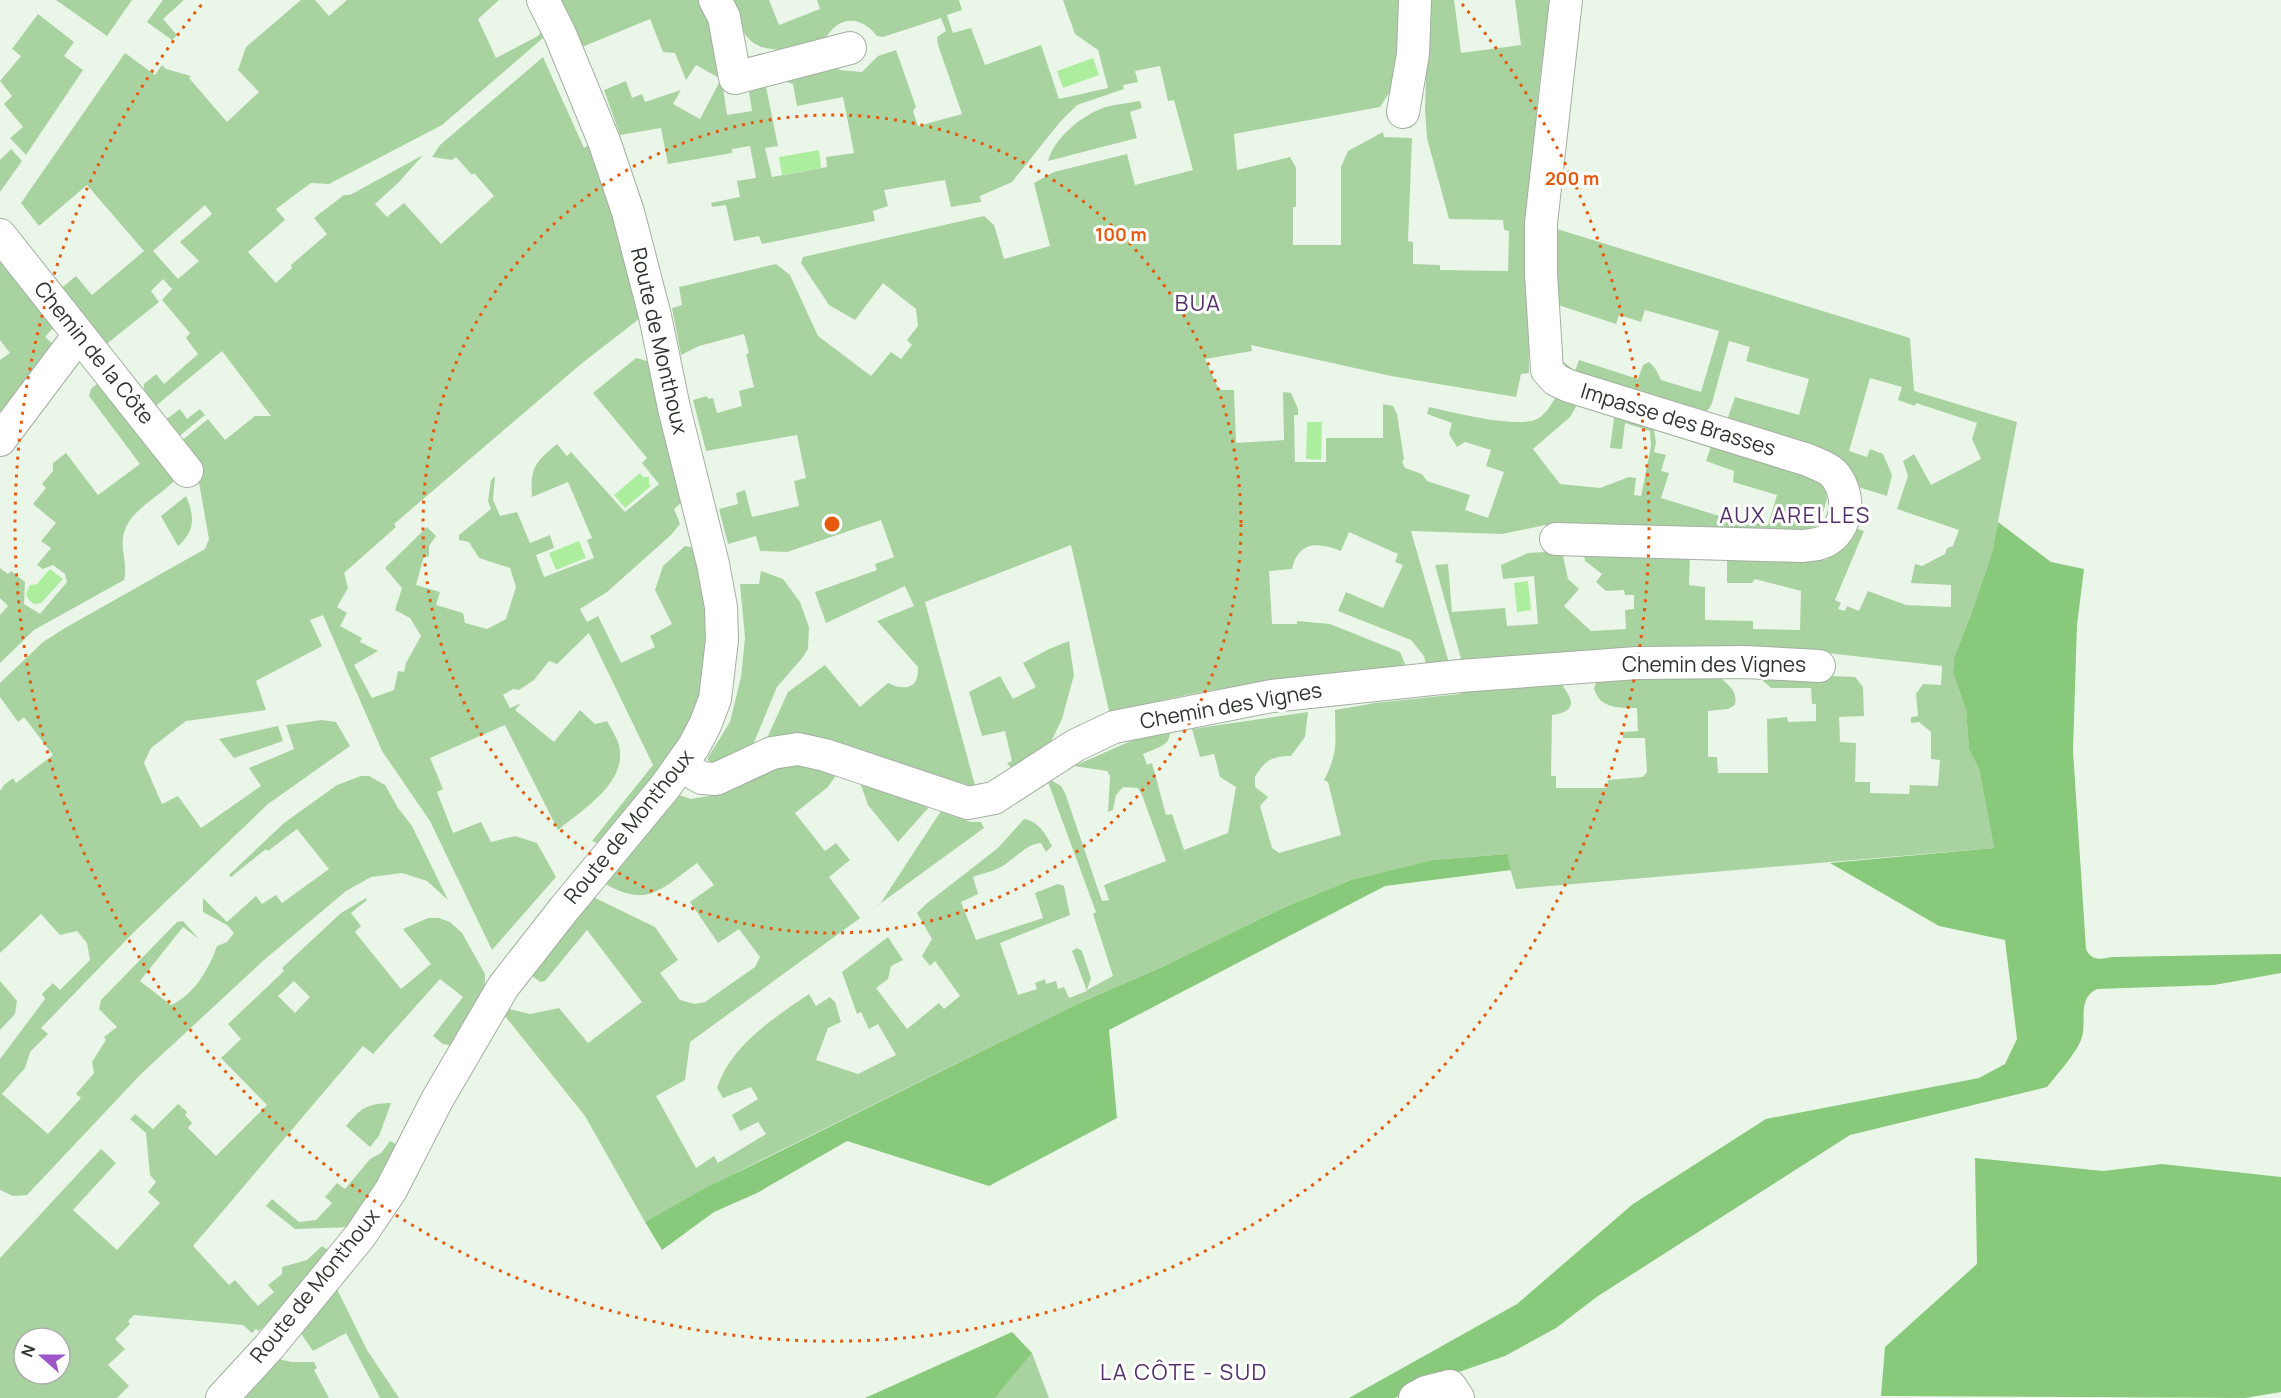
<svg xmlns="http://www.w3.org/2000/svg" width="2281" height="1398" viewBox="0 0 2281 1398" font-family="Manrope,sans-serif">
	<style>
		.green { fill: #a9d2a1; fill-rule: evenodd }
		.forest { fill: #88c97b }
		.water { fill: #acee9e }
		.lines { fill: none; stroke-linecap: round; stroke-linejoin: round }
		.street-casing { stroke: #a3afa1; stroke-width: 34 }
		.street { stroke: #fff; stroke-width: 32 }
		.ring { fill: none; stroke: #e8590c; stroke-width: 3; stroke-dasharray: 3 6 }
		.labels { text-anchor: middle; stroke-width: 6; stroke-linejoin: round; paint-order: stroke }
		.street-label { font-size: 21px; fill: #2f342e; stroke: #fff }
		.neighbourhood-label { font-size: 22px; letter-spacing: 1.5px; fill: #533069; stroke: #fff }
		.centre { fill: #e8590c; stroke: #fff; stroke-width: 3 }
		.ring-label { font-size: 18px; text-anchor: middle; font-weight: bold; fill: #e8590c; stroke: #fff; stroke-width: 6; stroke-linejoin: round; paint-order: stroke }
	</style>
	<rect width="100%" height="100%" fill="#eaf7e8"/>
	<!-- green -->
	<path class="green" d="M56,0H132L107,36Z
		M163,0H184L163,19L177,35L172,40L147,22Z
		M301,0H315L329,16L347,0H499L478,19L496,58L538,36L541,32L543,38L442,125L329,184L311,183L276,209L285,220L248,252L276,283L292,268L291,265L327,234L314,218L344,195H350L423,155L399,182L375,204L387,217L404,203L441,244L494,196L474,173L472,175L456,157L452,160L432,157L440,145L543,57L584,148L592,143L644,315L581,364L394,524L396,527L344,573L348,588L337,607L347,613L340,626L362,638L360,642L378,651L354,665L372,698L394,690L398,671L404,672L406,663L421,636L410,618L395,610L402,588L385,568L427,527L436,536L429,546V557L424,556L416,585L440,592L436,605L463,613L465,623L487,629L506,619L516,587L510,568L479,558L469,542L459,540V535L491,509L488,501L491,480L495,476L493,500L500,516L517,512L530,543L550,535L554,548L536,555L544,577L594,558L587,540L592,538L568,482L532,497C530,468 535,462 557,444L567,456L571,452L625,512L659,484L642,463L647,458L593,393L636,358L647,361L682,502L674,509L680,524L671,535L607,592L580,609L587,622L598,616L621,663L655,647L650,636L672,624L655,590L663,566L685,546L696,548L707,601L708,648L704,688L686,734L601,844L592,841L653,765L589,633L557,664L549,661L534,680L519,690L513,689L503,695L510,708L521,703L515,710L554,742L580,710L595,724L607,721C611,728 615,735 618,742C631,781 583,809 558,830L505,725L430,758L443,789L437,792L453,833L481,822L491,842L515,836L537,843L556,877L492,950L430,821L382,751L323,615L310,620L322,646L256,681L266,710L186,721L151,748L144,763L162,804L178,796L201,828L261,786L249,768L294,749L286,725L322,720L336,722L350,746L268,804L134,932L41,1028L48,1034L30,1052L25,1068L2,1094L48,1134L81,1098L76,1094L94,1073L92,1062L106,1040L104,1037L117,1027L99,1009L101,1000L177,922L183,921L199,939L183,927L140,981L171,1005C194,995 209,969 217,946L227,942L234,933L227,925L203,912V898L227,922L256,896L262,904L276,895L282,903L329,869L297,829L268,851L266,849L231,877L229,875L284,823L337,785L361,776H369L385,785L398,808L412,826L448,900L427,881L402,873L371,877L346,891L264,960L141,1074L27,1195L13,1196L0,1190V1059L45,999L42,994L53,983L60,990L90,960L87,943L77,931L60,935L41,914L0,953V791L4,785L13,778L16,783L53,755L24,717L18,722L0,697V683L43,642L65,628L205,549L209,539L198,477L180,442L208,419L225,440L255,416H271L222,351L152,409L143,397L144,384L156,374L164,384L198,354L186,338L190,333L162,300L172,289L163,279L151,291L159,302L104,346L59,290L76,276L92,295L144,251L87,185L39,226L21,203L125,53L155,75L162,65L166,69L191,76L189,78L227,122L259,92L238,70L246,47ZM205,205L212,214L180,242L199,261L178,279L153,251Z
		M560,0H701L714,25L727,115L752,111L749,92L754,85L765,82L778,146L765,148L772,177L827,167L826,157L854,153L843,97L797,106L793,84L780,80L831,66L840,70L862,72L878,56L896,50L916,107L913,111L918,126L962,114L938,45L937,37L946,31L941,18L883,37L877,36C860,14 837,16 824,41C796,47 760,61 742,30C736,21 733,10 728,0H769L779,25L820,9L817,0H959L962,10L947,15L953,33L971,28L985,65L1041,45L1059,99L1108,88L1098,50L1075,34L1063,0H1406L1400,76L1380,107L1234,134L1237,170L1290,157L1296,168V207H1293V245H1341V167L1348,151L1383,132L1384,137L1412,138L1408,241L1413,242V264L1440,265V270L1508,271L1509,231L1504,230L1503,220L1449,219L1427,138L1425,110L1428,0H1454L1461,53L1521,45L1515,0H1551C1546,36 1540,72 1537,109C1529,197 1528,285 1529,373L1521,374L1516,397L1391,376L1251,345L1252,351L1205,359L1219,390H1234L1236,443L1284,440L1283,392L1291,393L1298,409V415H1294L1295,462H1326V438H1383V404L1393,406L1397,414L1404,459L1402,462L1405,468L1422,474L1427,481L1470,495L1465,510L1488,518L1504,472L1486,466L1491,450L1465,442L1457,447L1449,434L1452,423L1427,414L1429,407C1452,412 1517,429 1537,419C1545,415 1551,405 1555,398L1575,405L1576,407L1570,417L1533,449L1560,484L1600,488L1629,477L1636,478L1634,495L1641,496L1651,446L1650,431L1625,423L1622,449L1610,448L1614,418L1620,415L1653,425L1656,442L1654,452L1666,455L1661,471L1669,473L1661,498L1729,519L1768,525L1777,495L1733,482L1734,471L1706,461L1712,443L1810,473L1825,486L1827,498L1821,521L1812,531L1638,529L1555,523L1502,534L1411,531L1449,663L1427,669L1424,656L1411,640L1338,611L1346,592L1383,608L1403,565L1395,562L1398,554L1349,532L1341,551C1317,542 1299,541 1292,569L1269,571L1272,624H1297V621L1330,624L1400,652L1407,669C1308,679 1205,683 1110,715L1071,545L925,602L976,789L770,744L767,738L788,692L825,665L860,707L888,683C905,691 919,689 918,667L877,621L914,606L905,586L826,623L815,592L877,570L875,564L894,557L881,520L787,552L760,551L756,536L728,544L719,509L738,504L736,493L745,490L752,517L799,506L794,481L806,478L797,435L706,451L693,400L707,396L708,399L713,398L717,413L742,406L739,391L754,387L746,354L749,353L744,334L699,346L681,355L672,308L682,305L679,287L776,264L790,275L818,336L871,376L891,352L901,359L912,345L907,340L918,326L916,309L883,283L855,320L829,305L801,263L803,257L984,216L994,225L1004,259L1050,246L1034,183L1054,172L1127,154L1135,185L1193,170L1174,100L1168,101L1160,66L1135,71L1138,82L1123,85L1124,89L1077,105L1060,122L1012,182L980,196L981,202L951,207L945,180L884,190L888,206L873,211L875,221L762,244L759,236L734,241L726,205L712,207L711,203L740,197L737,181L756,178L750,146L732,149V153L668,164L661,128L620,135L604,90L626,81L632,98L642,94L645,102L681,90L673,104L700,119L721,79L696,65L686,80L675,53L663,52L650,19L582,47Z
		M38,14L74,42L64,56L83,70L26,155L10,138L23,127L4,104L12,96L0,81L21,56L12,49Z
		M1140,101L1142,108L1130,112L1137,138L1048,161C1054,138 1083,114 1106,107C1117,104 1129,103 1140,101Z
		M11,149L22,161L0,192V160Z
		M1554,228L1910,338L1914,391L2017,422L1992,553L1970,617L1954,658L1953,673L1966,710L1969,748L1979,769L1994,848L1516,889L1506,854L1432,860L1351,880L1285,907L1162,967L1077,1004L753,1164L645,1222L585,1116L505,1016L509,1009L530,1014L559,1008L588,1043L642,1002L587,930L545,981L540,982L531,975L591,896L655,927L678,960L660,973L680,1000L695,1004L705,1002L755,967L760,957L739,929L718,943L690,902L714,885L697,863C660,890 647,909 602,882L676,794L691,799L709,796L750,774L788,759L839,771L828,787L795,813L825,851L836,843L850,860L829,877L860,918L880,904L941,811L971,822H981L984,828L690,1042L685,1080L656,1096L696,1168L714,1156L718,1163L766,1134L758,1122L740,1131L732,1115L758,1099L751,1087L723,1098L717,1088C731,1045 774,1018 809,994L816,1006L830,997L835,1002L841,1022L828,1028L816,1060L858,1074L896,1055L878,1024L869,1029L861,1012L857,1014L842,972L888,937L903,960L891,966L888,979L876,988L907,1029L939,1003L944,1009L960,996L935,961L930,966L922,956L932,939L917,913L926,904L998,848L1024,819C1038,821 1046,834 1052,846L1046,852L1041,843C1026,844 1017,857 1004,865C996,871 983,873 973,877L978,894L961,902L976,940L1043,918L1035,893L1058,884L1064,886L1070,915L1000,943L1018,995L1037,989L1035,983L1045,979L1046,984L1056,981L1058,989L1064,987L1069,998L1087,991L1072,951L1077,948L1082,951L1091,978L1087,990L1113,976L1093,914L1096,912L1048,782L1051,780L1061,786L1065,793L1102,901L1109,900L1104,885L1166,861L1142,795L1138,788L1123,787L1116,795L1113,810L1108,812L1110,776L1107,771L1074,766L1133,740L1170,732C1170,747 1155,748 1143,754L1147,765L1152,763L1166,815L1172,814L1184,850L1228,833L1236,787L1220,777L1214,754L1200,757L1192,729L1308,712L1305,737L1291,756C1272,756 1264,761 1255,777V787L1268,797L1260,806L1272,848L1279,853L1341,835L1328,782L1324,780C1339,752 1335,740 1335,710L1375,703L1460,694L1457,685L1561,684C1575,701 1576,712 1552,715L1551,776H1556V788H1607L1608,780L1643,777L1647,772L1645,738H1623V732L1638,731L1637,708C1620,708 1599,709 1594,688L1599,676H1719C1729,686 1738,691 1735,705L1728,709L1708,711V757H1717L1718,773H1768L1767,719L1787,717L1788,722L1816,721V704H1812L1811,688H1771L1761,679L1762,673L1855,677L1863,687L1864,716L1839,717L1840,742L1856,743L1855,782H1870V793L1909,794L1910,785L1938,786L1940,760L1931,759V732L1919,722L1911,723V717L1918,716L1916,694L1923,684L1941,685L1942,666L1818,652L1463,666L1435,565L1448,564L1452,612L1505,608L1507,626L1538,624L1534,576L1503,579L1501,565L1528,553L1562,551L1568,579L1579,589L1564,606L1591,631L1626,629L1625,610L1634,609V595H1625L1624,590L1606,591L1596,582L1602,574L1585,561L1583,549L1690,556L1689,585L1705,587V620L1753,621V629L1800,630L1801,591L1755,579L1752,583H1727V557L1826,560L1836,553L1849,526L1864,531L1835,600L1841,603L1838,609L1845,611L1847,606L1859,611L1868,591L1906,605L1951,607V585L1911,583L1915,564L1922,566L1945,554L1947,548L1953,546L1959,530L1897,509L1908,476L1903,461L1914,454L1931,485L1981,459L1972,439L1977,423L1916,403L1915,406L1898,400L1902,387L1870,378L1849,451L1867,457L1870,449L1883,454L1892,475L1887,496L1855,486L1726,423L1735,397L1799,415L1809,379L1746,361L1750,347L1729,341L1712,403L1709,409L1703,414L1559,369L1557,357L1575,371L1579,360L1638,379L1643,365L1649,362L1655,368L1661,380L1701,392L1719,331L1645,310L1641,322L1619,315L1616,324L1552,303Z
		M0,254L55,326L45,337L55,346L9,406L0,411V360L10,353L0,340Z
		M98,383L176,479C160,497 126,511 123,538C121,552 128,566 124,580L34,630L0,663V615L8,606L0,598V568L8,574L11,571L25,582L24,604L40,614L67,582L65,574L53,565L43,569L37,565L51,548L41,541L56,523L33,504L46,488L42,484L53,471V463L66,453L98,495L140,464L89,396L91,389Z
		M180,409L187,419L200,409L205,415L177,438L164,421Z
		M186,496C195,516 195,532 178,546L161,516Z
		M761,571L783,579L800,602L809,627L808,649L803,657L777,687L750,752L717,770L707,759L730,722L741,677L745,638L740,584H759Z
		M1069,641L1074,675L1062,719L1046,752L1015,773L1007,763L1012,761L1005,731L982,736L969,692L1000,676L1013,699L1036,687L1023,663L1049,649Z
		M278,726L283,741L234,758L219,739Z
		M859,780L930,806L898,842L868,805Z
		M366,898L367,900L351,913L361,926L355,932L401,989L431,964L403,929L428,918H439L450,922L462,933L485,974V998L454,1046L443,1044L433,1036L463,997L440,979L373,1054L363,1046L193,1246L229,1285L235,1280L258,1306L274,1292L268,1285L282,1274V1267L307,1260L322,1246L332,1253L296,1294L259,1331L256,1329L252,1333L243,1325L134,1315L128,1321L130,1324L115,1339L125,1349L108,1365L129,1386L117,1398H0V1258L101,1149L116,1163L73,1210L117,1250L160,1203L148,1192L156,1182L150,1175L146,1133L130,1119L135,1114L153,1129L178,1104L187,1112L185,1115L192,1123L188,1128L216,1156L267,1105L221,1058L241,1039L228,1024L284,971L282,968L341,913ZM294,981L310,997L295,1013L278,996ZM24,1338H60V1374H24Z
		M0,981L17,1001L15,1014L0,1030Z
		M391,1103L379,1136L370,1147L346,1126C362,1107 366,1104 391,1103Z
		M390,1141L398,1145L353,1227L295,1229L266,1206L272,1199L299,1222L316,1220L332,1203L325,1197L337,1183L345,1189L370,1159L381,1153Z
		M335,1285L367,1350L399,1398H380L346,1333L313,1351L302,1335L295,1329Z
		M1032,1353L1049,1398H995Z
		M269,1357L292,1362H314L317,1368L314,1370L329,1398H232Z"/>
	<!-- forest -->
	<path class="forest" d="M1998,522L2051,562L2084,569L2077,625L2073,751L2086,949C2092,962 2101,959 2113,957L2281,954V973L2214,985L2097,989C2076,999 2088,1022 2081,1040C2076,1053 2056,1076 2047,1087L1850,1135L1598,1296L1556,1328L1505,1356L1424,1384L1395,1398H1349L1517,1304L1633,1204L1766,1119L1979,1078L2005,1064L2017,1039L2005,940L1939,926L1830,863L1994,848L1979,769L1969,749L1966,710L1953,673L1954,658L1970,617L1992,553Z
		M1507,854L1511,870L1385,886L1109,1030L1117,1118L989,1186L847,1141L757,1193L714,1212L662,1250L645,1222L702,1190L1077,1004L1162,967L1285,907L1351,880L1432,860Z
		M1975,1158L2103,1171L2162,1164L2281,1177V1392L2245,1398L1881,1396L1885,1347L1977,1264Z
		M1012,1332L1032,1353L995,1398H865Z"/>
	<!-- water -->
	<path class="water" d="M1093,58L1099,75L1063,88L1057,71Z
		M819,150L821,168L782,175L779,157Z
		M1307,422H1322L1321,460L1306,459Z
		M640,473L643,477H649V483L651,486L625,508L614,495Z
		M579,541L586,558L556,570L549,553Z
		M50,569L63,579L41,603L34,604L29,600L26,594L30,585L37,584Z
		M1528,581L1531,610L1517,612L1514,583Z"/>
	<g class="lines">
		<!-- street casing -->
		<g class="street-casing">
			<path id="street" d="M715,0L724,17L735,78L850,48
				M1403,112L1413,54L1415,0
				M0,235L187,471
				M0,440L79,335
				M1556,539L1802,546C1811,545 1821,545 1829,539C1850,524 1850,491 1833,473C1827,467 1816,464 1808,460L1569,386L1556,380L1547,370L1541,274V223L1566,0
				M681,766L702,778L716,779L772,753L798,749L825,755L968,803L994,798L1076,745L1114,727L1272,696L1460,676L1637,663L1745,662L1819,666
				M222,1398L269,1347L360,1236L391,1190L437,1100L503,987L564,909L665,787L694,746L705,725L715,699L722,640L721,607L713,564L674,408L655,316L628,212L604,141L560,34L543,0
				M1415,1398L1426,1392L1450,1386L1458,1398"/>
		</g>
		<!-- street -->
		<use href="#street" class="street"/>
	</g>
	<!-- distance rings -->
	<g class="ring">
		<circle cx="832" cy="524" r="409"/>
		<path d="M1462 4A817 817 0 1 1 202 4"/>
	</g>
	<g class="labels">
		<!-- street labels -->
		<g class="street-label">
			<text transform="translate(659 341) rotate(77)" y="7">Route de Monthoux</text>
			<text transform="translate(94 353) rotate(51)" y="7">Chemin de la Côte</text>
			<text transform="translate(1678 420) rotate(17)" y="7">Impasse des Brasses</text>
			<text x="1714" y="672">Chemin des Vignes</text>
			<text transform="translate(1231 706) rotate(-10)" y="7">Chemin des Vignes</text>
			<text transform="translate(629 827) rotate(-51)" y="7">Route de Monthoux</text>
			<text transform="translate(315 1286) rotate(-51)" y="7">Route de Monthoux</text>
		</g>
		<!-- neighbourhood labels -->
		<g class="neighbourhood-label">
			<text x="1198" y="311">BUA</text>
			<text x="1795" y="523">AUX ARELLES</text>
			<text x="1184" y="1380">LA CÔTE - SUD</text>
		</g>
	</g>
	<circle cx="832" cy="524" r="9" class="centre"/>
	<g class="ring-label">
		<text x="1572" y="185">200 m</text>
		<text x="1121" y="241">100 m</text>
	</g>
	<!-- north arrow -->
	<g transform="translate(42 1356) rotate(291)"><circle r="28" fill="#ffffff" stroke="#acaeab" stroke-width="1.5"/>
	<path d="M0-4.5L10 22L0 15L-10 22Z" fill="#9e56c9"/>
	<text y="-9" font-size="16" font-weight="bold" text-anchor="middle" fill="#2f342e">N</text>
	</g>
</svg>
